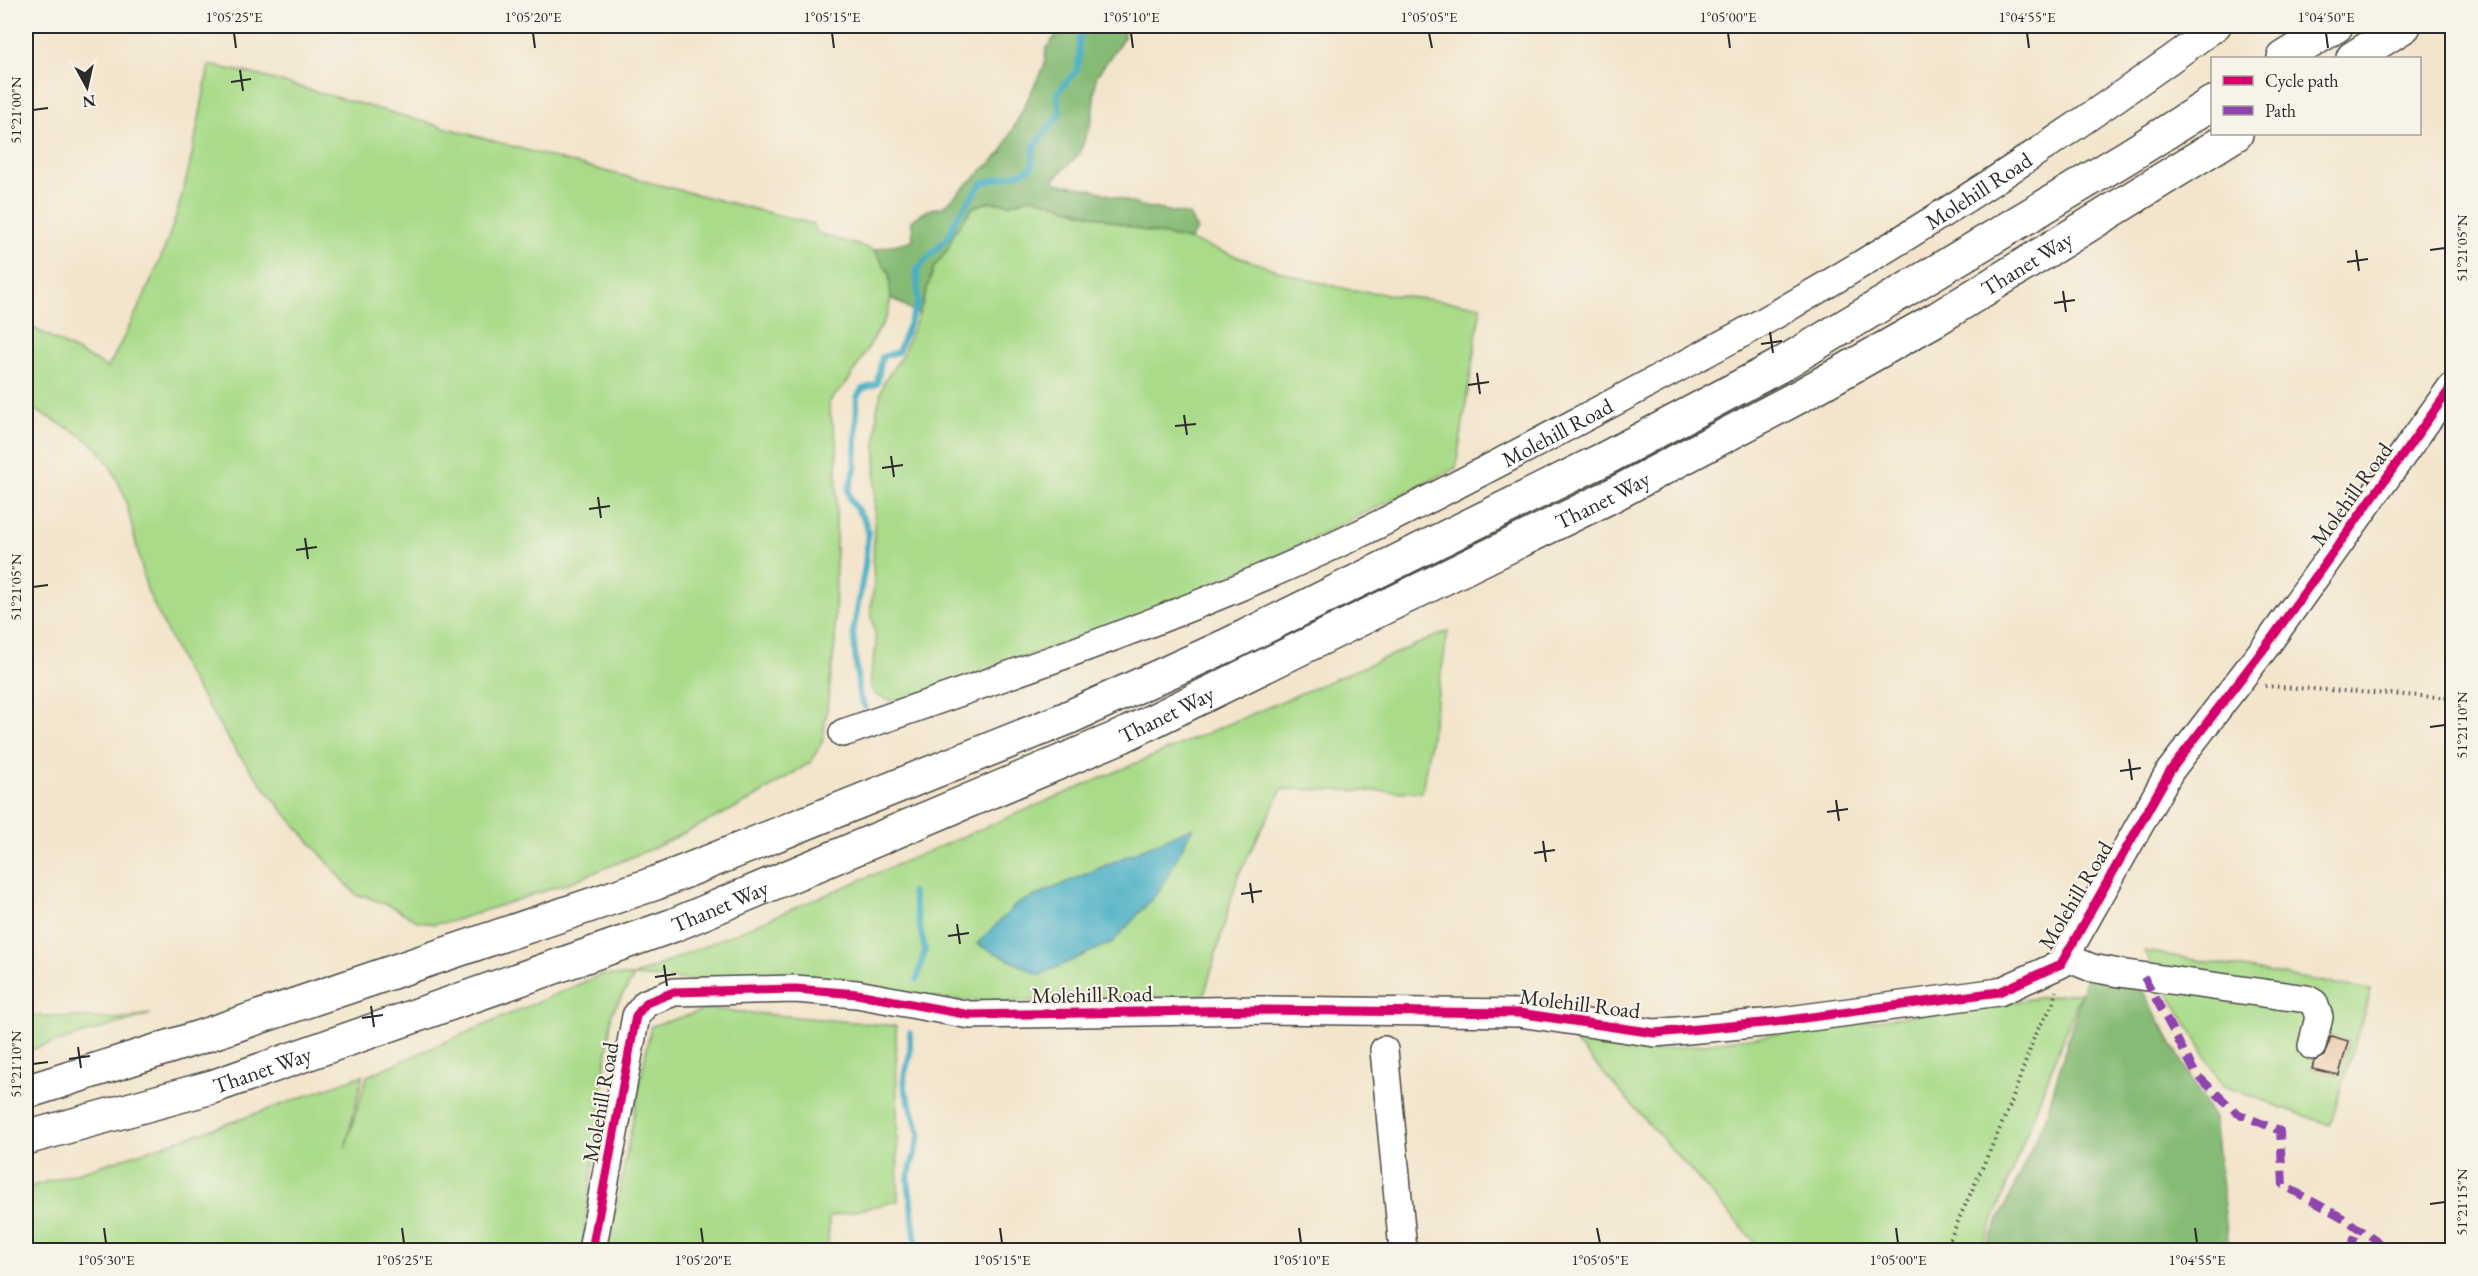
<svg xmlns="http://www.w3.org/2000/svg" width="2478" height="1276" viewBox="0 0 2478 1276" font-family="'EB Garamond',serif">
	<style>
		.green { fill: #a9db89; stroke: #6a835a; stroke-width: 1.5; fill-rule: evenodd }
		.forest { fill: #86bb75; stroke: #587350; stroke-width: 1.5 }
		.water { fill: #46afc5; stroke: #386d78; stroke-width: 1.5 }
		.lines { fill: none; stroke-linecap: round; stroke-linejoin: round }
		.stream { stroke: #46afc5; stroke-width: 6 }
		.building { fill: #e6b48b }
		.minor-casing { stroke: #494743; stroke-width: 30 }
		.highway-casing { stroke: #494743; stroke-width: 36 }
		.path { stroke: #494743; stroke-width: 4; stroke-dasharray: 1.5 4.5; stroke-linecap: butt }
		.minor { stroke: #fff; stroke-width: 27 }
		.highway { stroke: #fff; stroke-width: 33 }
		.quiet { stroke: #8e44ad; stroke-width: 8; stroke-dasharray: 15 8; stroke-linecap: butt }
		.cycleway-casing { stroke: #f7f3e8; stroke-width: 13 }
		.cycleway { stroke: #d6006c; stroke-width: 9 }
		.ticks { fill: none; stroke: #2b2b2b; stroke-width: 2 }
		.labels { text-anchor: middle; stroke-width: 4.5; stroke-linejoin: round; paint-order: stroke }
		.street-label { font-size: 22px; fill: #2b2b2b; stroke: #f7f3e8 }
		.neatline { fill: none; stroke: #2b2b2b; stroke-width: 2 }
		.ticks-label { font-size: 15px; text-anchor: middle; fill: #2b2b2b }
	</style>
	<rect width="100%" height="100%" fill="#f7f3e8"/>
	<filter id="ink" filterUnits="userSpaceOnUse"><feTurbulence type="fractalNoise" baseFrequency=".0167" numOctaves="2"/><feDisplacementMap in="SourceGraphic" scale="12" xChannelSelector="R" yChannelSelector="G"/><feConvolveMatrix kernelMatrix="1 2 1 2 8 2 1 2 1" color-interpolation-filters="sRGB"/></filter>
	<filter id="wash" filterUnits="userSpaceOnUse"><feTurbulence type="fractalNoise" baseFrequency=".008" numOctaves="4" result="noise"/><feDisplacementMap in="SourceGraphic" scale="24" xChannelSelector="R" yChannelSelector="G"/><feGaussianBlur stdDeviation="1.35" result="paint"/><feColorMatrix in="noise" values="0 0 0 0 0 0 0 0 0 0 0 0 0 0 0 0 0 1.4 0 .05"/><feComposite in="paint" operator="in"/></filter>
	<g filter="url(#wash)">
		<rect width="100%" height="100%" fill="#f3e5cc"/>
		<!-- green -->
		<path class="green" d="M209,65L249,73L569,162L813,224L817,233L874,250L889,273L891,298L887,316L849,380L829,402C829,417 835,429 837,444L835,643L823,740L811,762L749,801L656,847L571,882L450,922L433,924L417,921L395,908L365,896H357L284,812L236,751L185,670L147,590L125,497L113,471L98,448L77,433L26,405V324L108,368C130,325 152,284 168,239C189,183 198,124 209,65Z
			M1032,197L1145,231L1189,240L1297,277L1346,289L1481,306L1456,468L1286,552L1155,610L913,697L892,701L874,694C865,676 876,661 876,644C876,632 871,619 871,607C872,592 876,586 873,570L877,410L883,384L902,355L919,314L934,267L946,252L955,231L973,207L989,202L1011,204Z
			M1448,631L1422,792L1282,789L1238,876L1204,996L989,1002L634,976L612,1012L583,1244L580,1250H26V1188C140,1155 252,1116 363,1075L345,1149L367,1076L600,975L634,976Z
			M2144,951L2371,990L2330,1125L2223,1086ZM2330,1036L2348,1041L2339,1075L2312,1069L2319,1042L2328,1044Z
			M2081,992L1982,1250H1762L1571,1037L1654,1051Z
			M709,1009L896,1026L898,1201L829,1217L828,1250H608L651,1026Z
			M151,1014L26,1051V1015L117,1019Z"/>
		<!-- forest -->
		<path class="forest" d="M1063,26H1125L1124,37L1096,77L1092,120L1079,154L1053,180L1056,183L1095,190L1141,206L1189,215L1197,230L1189,240L1145,231L1032,197L1011,204L989,202L973,207L955,231L946,252L934,267L919,314L891,298L889,273L874,250L913,240L912,220L930,209L943,207L1001,153L1044,66L1046,49Z
			M2087,973L2136,979L2214,1119L2229,1250H1985L2046,1117Z"/>
		<!-- water -->
		<path class="water" d="M1193,827L1160,890L1113,942L1040,975L977,944L1017,904Z"/>
		<g class="lines">
			<!-- stream -->
			<path class="stream" d="M865,707L859,695L853,632L865,566L868,531L865,521L851,501L848,491L855,470L857,397L862,389L877,384L882,357L898,352L918,302L917,269L949,236L955,220L982,183L1020,173L1032,167L1034,146L1060,115L1057,93L1077,70L1079,60V38L1088,26
				M912,892L925,950L917,980
				M910,1033V1054L904,1076L905,1089L920,1134L908,1179L917,1250"/>
		</g>
		<g id="blocks">
			<!-- building -->
			<path class="building" d="M2331,1036L2348,1041L2339,1075L2312,1069L2314,1061L2324,1056Z"/>
		</g>
	</g>
	<g filter="url(#ink)">
		<use href="#blocks" fill-opacity="0" stroke="#494743" stroke-width="1.5"/>
		<g class="lines">
			<!-- minor casing -->
			<g class="minor-casing">
				<g id="minor">
					<path id="s1" d="M843,733C1017,673 1193,613 1359,534C1446,492 1531,446 1616,401C1673,370 1731,341 1787,308C1936,222 2079,127 2217,26"/>
					<path d="M2065,957L2092,968L2119,973L2307,999L2314,1003L2319,1017L2312,1046"/>
					<path d="M1384,1050L1403,1250"/>
					<path d="M592,1250L636,1016L646,1003L674,992L795,989L857,994L970,1015L1260,1010L1519,1013L1655,1033L1774,1022L1999,992L2061,964L2170,771L2269,642L2452,386"/>
				</g>
			</g>
			<!-- highway casing -->
			<g class="highway-casing">
				<g id="highway">
					<path d="M2284,58L2336,26"/>
					<path d="M2353,58L2404,26"/>
					<path d="M26,1092L197,1038L656,883L1065,719L1228,645L1608,457L1777,367L2127,157L2212,103"/>
					<path id="s2" d="M26,1138L212,1087L674,925L1122,736L1607,498L1800,396L1938,318L2236,134"/>
				</g>
			</g>
			<!-- path -->
			<path class="path" d="M2265,686L2452,698
				M1945,1250L2010,1106L2036,1032L2053,1005L2056,991"/>
			<!-- minor -->
			<use href="#minor" class="minor"/>
			<!-- highway -->
			<use href="#highway" class="highway"/>
			<!-- quiet -->
			<path class="quiet" d="M2144,977L2196,1074L2237,1113L2280,1131L2283,1185L2345,1219L2389,1250
				M2350,1250L2358,1228"/>
			<!-- cycleway casing -->
			<g class="cycleway-casing">
				<path id="cycleway" d="M592,1250L636,1016L646,1003L674,992L795,989L857,994L970,1015L1260,1010L1519,1013L1655,1033L1774,1022L1999,992L2061,964L2170,771L2269,642L2452,386"/>
			</g>
			<!-- cycleway -->
			<use href="#cycleway" class="cycleway"/>
		</g>
	</g>
	<!-- ticks -->
	<path class="ticks" d="M234,33L236,48M533,33L535,48M832,33L834,48M1131,33L1133,48M1429,33L1432,48M1728,33L1730,48M2027,33L2029,48M2326,33L2328,48M240,70L243,91M231,82L251,79M33,110L48,108M2356,250L2359,271M2430,250L2445,248M2347,262L2368,259M2063,291L2066,312M2054,303L2075,300M1770,332L1773,353M1761,344L1782,341M1477,373L1480,394M1468,385L1489,382M1184,415L1187,435M1175,426L1196,424M891,456L894,477M882,468L903,465M598,497L601,518M589,509L610,506M305,538L308,559M296,550L317,547M33,587L48,585M2430,727L2445,725M2129,759L2132,780M2120,771L2141,768M1836,800L1839,821M1827,812L1848,809M1543,841L1546,862M1534,853L1555,850M1250,883L1253,903M1241,894L1262,891M957,924L960,944M948,936L969,933M664,965L667,986M655,977L676,974M371,1006L374,1027M362,1018L383,1015M78,1047L81,1068M69,1059L90,1056M33,1064L48,1062M2430,1204L2445,1202M104,1228L106,1243M402,1228L404,1243M701,1228L703,1243M1000,1228L1002,1243M1299,1228L1301,1243M1597,1228L1600,1243M1896,1228L1898,1243M2195,1228L2197,1243"/>
	<g class="labels">
		<!-- street labels -->
		<g class="street-label">
			<text dy="8" stroke="none"><textPath href="#s1" startOffset="1262">Molehill Road</textPath></text>
			<text dy="8" stroke="none"><textPath href="#s2" startOffset="2190">Thanet Way</textPath></text>
			<text dy="8" stroke="none"><textPath href="#s1" startOffset="776">Molehill Road</textPath></text>
			<text transform="translate(2351 494) rotate(-54)" y="8">Molehill Road</text>
			<text dy="8" stroke="none"><textPath href="#s2" startOffset="1704">Thanet Way</textPath></text>
			<text dy="8" stroke="none"><textPath href="#s2" startOffset="1218">Thanet Way</textPath></text>
			<text transform="translate(2075 895) rotate(-59)" y="8">Molehill Road</text>
			<text dy="8" stroke="none"><textPath href="#s2" startOffset="732">Thanet Way</textPath></text>
			<text transform="translate(1092 994) rotate(-1)" y="8">Molehill Road</text>
			<text transform="translate(1580 1003) rotate(7)" y="8">Molehill Road</text>
			<text dy="8" stroke="none"><textPath href="#s2" startOffset="246">Thanet Way</textPath></text>
			<text transform="translate(600 1102) rotate(-80)" y="8">Molehill Road</text>
		</g>
	</g>
	<!-- margin -->
	<rect width="2478" height="1276" fill="none" stroke="#f7f3e8" stroke-width="66"/>
	<!-- legend -->
	<rect x="2211" y="57" width="210" height="78" fill="#f7f3e8" stroke="#a5a39c" stroke-width="1.5"/>
	<rect x="2223" y="76" width="30" height="9" fill="#d6006c" stroke="#a5a39c" stroke-width="1.5"/>
	<text x="2265" y="87" font-size="18" fill="#2b2b2b">Cycle path</text>
	<rect x="2223" y="106" width="30" height="9" fill="#8e44ad" stroke="#a5a39c" stroke-width="1.5"/>
	<text x="2265" y="117" font-size="18" fill="#2b2b2b">Path</text>
	<!-- north arrow -->
	<g transform="translate(87 87) rotate(172)" stroke="#f7f3e8" stroke-width="4.5" paint-order="stroke">
	<path d="M0-4.5L10 22L0 15L-10 22Z" fill="#2b2b2b"/>
	<text y="-9" font-size="16" font-weight="bold" text-anchor="middle" fill="#2b2b2b">N</text>
	</g>
	<rect x="33" y="33" width="2412" height="1210" class="neatline"/>
	<g class="ticks-label">
		<text x="234" y="22">1°05'25"E</text>
		<text x="533" y="22">1°05'20"E</text>
		<text x="832" y="22">1°05'15"E</text>
		<text x="1131" y="22">1°05'10"E</text>
		<text x="1429" y="22">1°05'05"E</text>
		<text x="1728" y="22">1°05'00"E</text>
		<text x="2027" y="22">1°04'55"E</text>
		<text x="2326" y="22">1°04'50"E</text>
		<text transform="translate(16 110) rotate(-90)" y="5">51°21'00"N</text>
		<text transform="translate(2462 248) rotate(-90)" y="5">51°21'05"N</text>
		<text transform="translate(16 587) rotate(-90)" y="5">51°21'05"N</text>
		<text transform="translate(2462 725) rotate(-90)" y="5">51°21'10"N</text>
		<text transform="translate(16 1064) rotate(-90)" y="5">51°21'10"N</text>
		<text transform="translate(2462 1202) rotate(-90)" y="5">51°21'15"N</text>
		<text x="106" y="1265">1°05'30"E</text>
		<text x="404" y="1265">1°05'25"E</text>
		<text x="703" y="1265">1°05'20"E</text>
		<text x="1002" y="1265">1°05'15"E</text>
		<text x="1301" y="1265">1°05'10"E</text>
		<text x="1600" y="1265">1°05'05"E</text>
		<text x="1898" y="1265">1°05'00"E</text>
		<text x="2197" y="1265">1°04'55"E</text>
	</g>
</svg>
